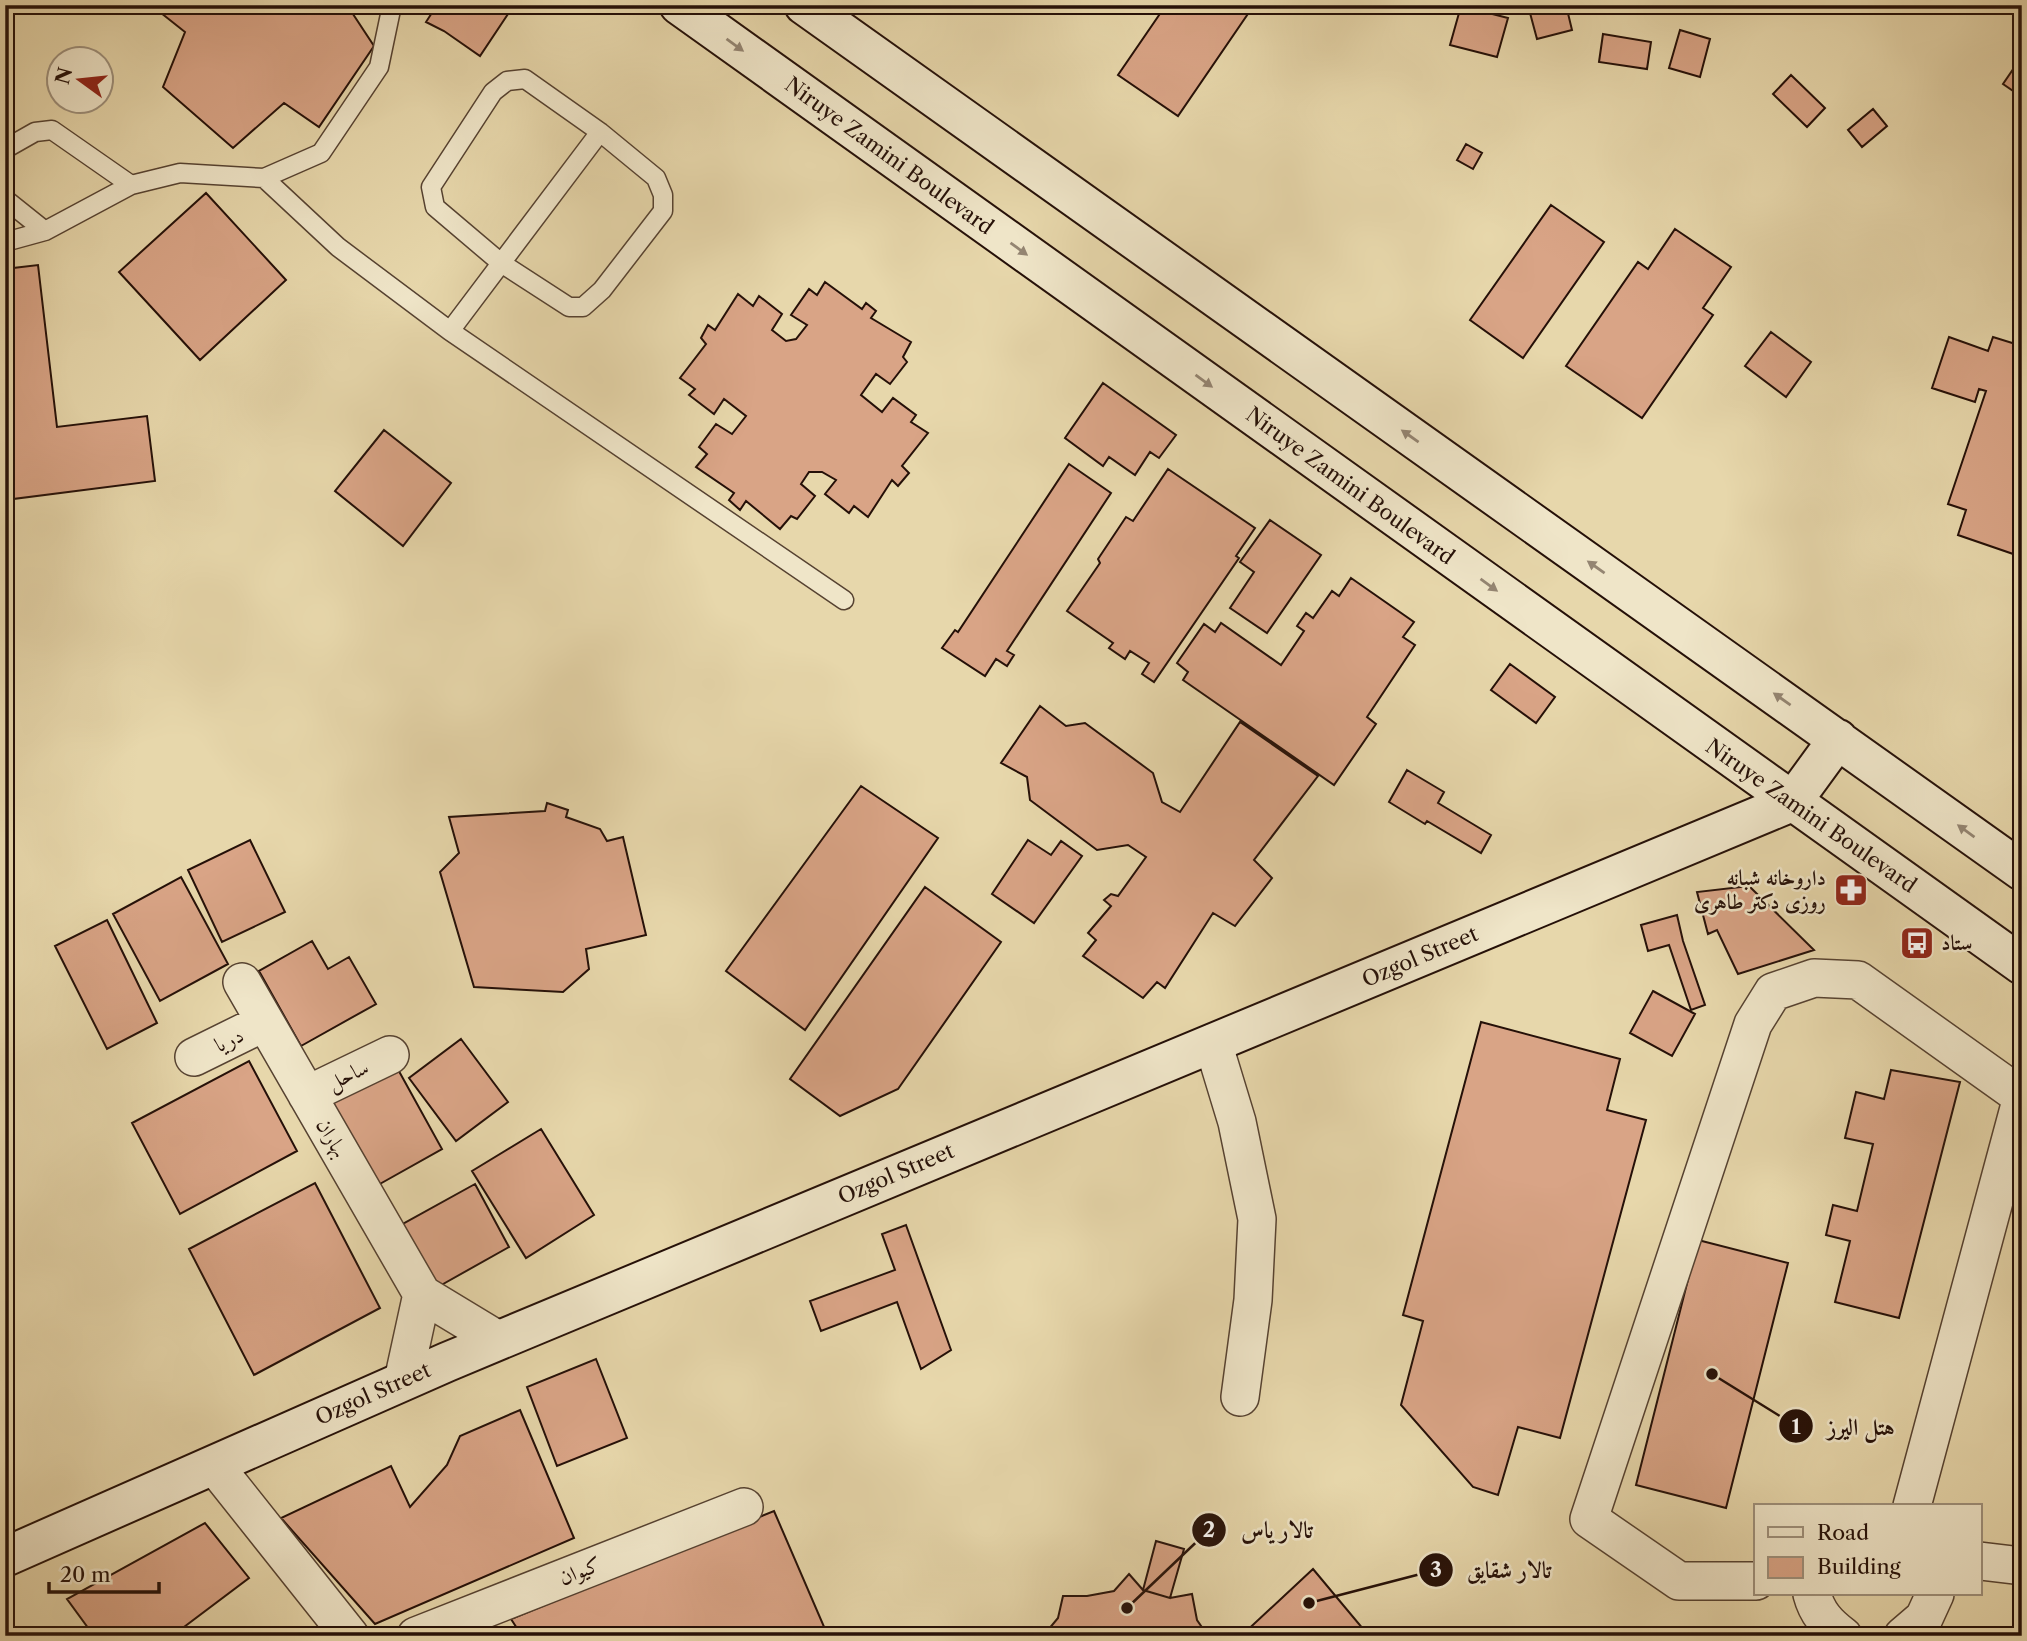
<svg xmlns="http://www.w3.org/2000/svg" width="2027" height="1641" viewBox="0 0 2027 1641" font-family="'Libre Caslon Text',Amiri,serif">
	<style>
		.building { fill: #d9a486; stroke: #251008; stroke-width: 2 }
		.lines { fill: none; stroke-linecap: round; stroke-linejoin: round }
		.lane-casing { stroke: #564231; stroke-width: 21 }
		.street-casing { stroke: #564231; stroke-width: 40 }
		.secondary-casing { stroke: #251008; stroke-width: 42 }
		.lane { stroke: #efe5c8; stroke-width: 18 }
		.street { stroke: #efe5c8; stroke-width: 37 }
		.secondary { stroke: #efe5c8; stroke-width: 38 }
		.oneway { fill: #948572 }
		.labels { text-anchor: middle; stroke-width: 5; stroke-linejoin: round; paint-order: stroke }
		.street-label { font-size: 21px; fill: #251008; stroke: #efe5c8 }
		.poi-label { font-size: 21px; font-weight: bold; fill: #251008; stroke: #efe5c8; text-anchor: end }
		.leader { fill: none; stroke: #251008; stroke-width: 2.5 }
		.callout-dot { fill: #251008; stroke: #efe5c8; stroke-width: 2.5 }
		.mark-label { font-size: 21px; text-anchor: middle; font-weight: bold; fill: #fff }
		.callout-label { font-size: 23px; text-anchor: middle; font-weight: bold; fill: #251008; stroke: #efe5c8; stroke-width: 5; stroke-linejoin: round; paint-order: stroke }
	</style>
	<rect width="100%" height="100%" fill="#e7d7ab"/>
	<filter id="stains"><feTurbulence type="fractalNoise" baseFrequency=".00286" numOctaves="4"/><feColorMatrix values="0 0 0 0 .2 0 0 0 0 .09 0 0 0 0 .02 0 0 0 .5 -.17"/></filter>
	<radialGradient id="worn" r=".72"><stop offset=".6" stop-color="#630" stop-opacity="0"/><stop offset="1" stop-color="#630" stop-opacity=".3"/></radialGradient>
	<!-- building -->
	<path class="building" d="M151,5H347L374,46L319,127L284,103L233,148L163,87L185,32Z
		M437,5H514L480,56L444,31L426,22Z
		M1166,5H1254L1178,116L1118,75Z
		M1561,5H1566L1572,30L1537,39L1530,13Z
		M1461,6L1508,18L1497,57L1450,45Z
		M1680,30L1710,39L1700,77L1669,68Z
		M1603,34L1651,42L1647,69L1599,62Z
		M2016,65L2022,69V97L2003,84Z
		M1791,75L1825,108L1807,127L1773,94Z
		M1873,109L1887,126L1862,147L1848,130Z
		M1466,144L1482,153L1473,169L1457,160Z
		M206,193L286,280L200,360L119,272Z
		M1551,205L1604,242L1523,358L1470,320Z
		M1675,229L1731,267L1703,308L1713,315L1642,418L1566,366L1638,262L1648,269Z
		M38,265L57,427L147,416L155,481L5,500V269Z
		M825,282L862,309L866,303L876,311L871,318L911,342L903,357L907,362L890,384L876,374L861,395L882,412L893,398L916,415L911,422L928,433L902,466L909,473L898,486L892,480L868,517L854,506L849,513L825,494L836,480L822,472H809L801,484L815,496L797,519L791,516L780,529L746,501L740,510L729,500L734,493L696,467L707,454L699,447L716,424L732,434L746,416L724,399L714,414L689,395L695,389L680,378L706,344L701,338L708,325L715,330L738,294L753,306L759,296L782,314L772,330L786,341L796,339L807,325L791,315L809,289L817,295Z
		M1771,332L1811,362L1786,397L1745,366Z
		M1949,337L1988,351L1993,337L2022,346V557L1958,535L1966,510L1948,504L1986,391L1979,389L1975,402L1932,388Z
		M1103,383L1176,435L1159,458L1150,452L1135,475L1109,457L1103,466L1065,438Z
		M384,430L451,483L403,546L335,491Z
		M1069,464L1111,493L1007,651L1014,655L1007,666L996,659L985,676L942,648L955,630L958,632Z
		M1168,469L1255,528L1236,556L1239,558L1154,682L1142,674L1149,663L1130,651L1125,659L1109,648L1113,643L1067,611L1100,563L1098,559L1126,517L1133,521Z
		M1270,520L1321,555L1267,633L1230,608L1254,572L1240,562Z
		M1351,578L1414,622L1403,637L1415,645L1367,717L1376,724L1334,785L1183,680L1188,672L1177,663L1204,624L1215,632L1221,623L1281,665L1304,631L1297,626L1306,613L1313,618L1332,591L1339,596Z
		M1510,664L1555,697L1536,723L1491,690Z
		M1040,706L1066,726L1085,723L1153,773L1162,802L1180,812L1240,722L1318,776L1254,860L1272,878L1235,926L1213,913L1165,988L1157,982L1143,998L1083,956L1096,940L1088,933L1111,906L1104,900L1111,894L1118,896L1146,857L1128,845L1097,850L1030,800L1027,777L1001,763Z
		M1407,770L1444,792L1438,803L1491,835L1481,853L1427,821L1425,824L1389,802Z
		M861,786L938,838L805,1030L726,971Z
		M547,803L568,810L566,817L600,829L607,841L623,837L646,935L586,949L589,969L563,992L474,987L440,872L459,853L449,817L545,811Z
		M250,840L285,912L222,942L188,870Z
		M1028,840L1051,855L1061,841L1082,856L1034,923L992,894Z
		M181,877L228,964L160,1001L113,914Z
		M1749,886L1814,950L1738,974L1717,930L1708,934L1697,892Z
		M925,887L1001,942L898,1089L840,1116L790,1079Z
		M1677,915L1683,941L1705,1005L1691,1010L1669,945L1648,951L1641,925Z
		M107,920L157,1023L107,1049L55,946Z
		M312,941L328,969L349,957L376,1004L301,1046L259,971Z
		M1653,991L1695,1014L1672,1056L1630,1033Z
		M1481,1022L1620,1059L1607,1110L1646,1120L1560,1438L1518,1427L1498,1495L1473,1487L1401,1405L1423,1321L1403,1315Z
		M461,1039L508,1102L456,1141L409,1078Z
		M249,1061L297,1151L180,1214L132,1123Z
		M395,1064L442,1149L378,1185L331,1100Z
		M1891,1070L1960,1082L1899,1318L1835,1302L1850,1241L1826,1235L1833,1205L1857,1211L1873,1144L1845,1138L1856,1092L1884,1099Z
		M541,1129L594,1215L526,1258L472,1171Z
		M315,1183L380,1308L254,1375L189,1249Z
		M475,1184L509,1247L436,1288L401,1225Z
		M906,1225L951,1350L921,1369L897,1302L821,1331L810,1301L895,1270L882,1234Z
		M1698,1240L1788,1263L1726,1508L1636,1485Z
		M596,1359L627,1438L557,1466L527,1387Z
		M520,1410L574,1538L375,1624L281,1518L391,1466L410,1507L447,1465L460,1436Z
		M774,1511L828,1636H522L511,1619Z
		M205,1523L249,1578L172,1636H94L67,1599Z
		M1156,1541L1184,1549L1170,1598L1143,1590Z
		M1313,1569L1369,1636H1241Z
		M1129,1574L1143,1590L1170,1598L1192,1594L1197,1620L1208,1636H1043L1058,1618L1063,1596H1087L1114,1591Z"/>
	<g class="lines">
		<!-- lane casing -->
		<g class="lane-casing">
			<path id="lane" d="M5,149L35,132L52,130L131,185
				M264,178L338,247L450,331L844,600
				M5,199L45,231
				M5,242L45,231L131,185L180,173L264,178L321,153L379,67L392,5
				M450,331L600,132L525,79L507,81L493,92L431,187L435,207L501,263L569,307H583L602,290L663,211V195L656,178L600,132"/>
		</g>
		<!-- street casing -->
		<g class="street-casing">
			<path id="street" d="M242,982L422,1294
				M1213,1043L1237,1122L1257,1219L1253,1300L1240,1397
				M194,1057L265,1022
				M307,1095L390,1055
				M403,1381L422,1294L498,1340
				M214,1465L350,1636
				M1912,1506L2022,1097
				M1980,1561L2022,1566
				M1756,1581H1679L1589,1519L1753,1024L1773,992L1814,978L1858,980L2022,1097
				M1812,1594C1817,1613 1827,1624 1843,1636
				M416,1636L744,1507
				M1903,1636L1924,1618L1935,1594"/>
		</g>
		<!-- secondary casing -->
		<g class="secondary-casing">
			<path id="secondary" d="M679,5L2022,965
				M804,5L2022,871
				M5,1557L447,1362L1792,802L1838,739"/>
		</g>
		<!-- lane -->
		<use href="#lane" class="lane"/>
		<!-- street -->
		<use href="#street" class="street"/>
		<!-- secondary -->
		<use href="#secondary" class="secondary"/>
	</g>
	<!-- one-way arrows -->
	<defs><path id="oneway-solid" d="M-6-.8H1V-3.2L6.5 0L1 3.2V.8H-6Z" transform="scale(1.75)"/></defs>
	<g class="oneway">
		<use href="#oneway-solid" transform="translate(735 45) rotate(36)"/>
		<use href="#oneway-solid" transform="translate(1019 249) rotate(36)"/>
		<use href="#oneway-solid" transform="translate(1204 381) rotate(36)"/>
		<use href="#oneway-solid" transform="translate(1410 436) rotate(-145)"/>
		<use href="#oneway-solid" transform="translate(1596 567) rotate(-145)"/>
		<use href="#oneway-solid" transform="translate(1489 585) rotate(36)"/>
		<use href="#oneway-solid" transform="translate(1782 699) rotate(-145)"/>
		<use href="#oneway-solid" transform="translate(1966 831) rotate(-144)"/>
	</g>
	<!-- icons -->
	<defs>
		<g id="pharmacy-square" transform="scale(1.75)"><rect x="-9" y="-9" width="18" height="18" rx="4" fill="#8f2418" stroke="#efe5c8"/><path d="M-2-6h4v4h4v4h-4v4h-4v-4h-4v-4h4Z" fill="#fff"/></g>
		<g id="bus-square" transform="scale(1.75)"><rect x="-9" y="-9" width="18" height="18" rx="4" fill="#8f2418" stroke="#efe5c8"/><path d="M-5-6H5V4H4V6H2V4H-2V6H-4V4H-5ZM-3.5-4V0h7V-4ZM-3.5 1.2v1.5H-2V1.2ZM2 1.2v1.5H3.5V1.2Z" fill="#fff"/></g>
	</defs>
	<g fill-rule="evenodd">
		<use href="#pharmacy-square" x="1851" y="890"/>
		<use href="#bus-square" x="1917" y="943"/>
	</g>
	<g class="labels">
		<!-- street labels -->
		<g class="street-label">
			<text transform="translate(889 156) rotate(36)" y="7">Niruye Zamini Boulevard</text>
			<text transform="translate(1350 486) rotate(36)" y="7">Niruye Zamini Boulevard</text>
			<text transform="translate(1811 816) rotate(35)" y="7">Niruye Zamini Boulevard</text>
			<text transform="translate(1420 957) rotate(-23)" y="7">Ozgol Street</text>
			<text transform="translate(229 1040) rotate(-26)" y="7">دریا</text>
			<text transform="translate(348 1075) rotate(-25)" y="7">ساحل</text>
			<text transform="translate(332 1138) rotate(60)" y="7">بهاران</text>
			<text transform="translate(896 1174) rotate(-23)" y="7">Ozgol Street</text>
			<text transform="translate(373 1394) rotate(-24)" y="7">Ozgol Street</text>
			<text transform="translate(580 1571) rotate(-21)" y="7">کیوان</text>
		</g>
		<!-- poi labels -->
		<g class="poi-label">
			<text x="1826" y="885">داروخانه شبانه<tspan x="1826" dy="24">روزی دکتر طاهری</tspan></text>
			<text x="1941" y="950" text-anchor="start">ستاد</text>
		</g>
	</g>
	<!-- callouts -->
	<path class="leader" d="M1712 1374L1796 1426M1127 1608L1209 1530M1309 1603L1436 1570"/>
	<g class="callout-dot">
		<circle cx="1712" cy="1374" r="7"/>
		<circle cx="1127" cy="1608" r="7"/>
		<circle cx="1309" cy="1603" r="7"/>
		<circle cx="1796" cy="1426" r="18"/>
		<circle cx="1209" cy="1530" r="18"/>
		<circle cx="1436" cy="1570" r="18"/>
	</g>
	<g class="mark-label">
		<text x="1796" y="1434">1</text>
		<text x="1209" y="1537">2</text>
		<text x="1436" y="1577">3</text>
	</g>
	<g class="callout-label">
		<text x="1861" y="1435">هتل الیرز</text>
		<text x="1277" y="1538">تالار یاس</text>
		<text x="1509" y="1578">تالار شقایق</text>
	</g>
	<!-- margin -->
	<rect width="2027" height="1641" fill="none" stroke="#e7d7ab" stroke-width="28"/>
	<rect x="7" y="7" width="2013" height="1627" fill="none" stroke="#251008" stroke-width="3.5"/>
	<rect x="14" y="14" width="1999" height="1613" fill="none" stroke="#251008" stroke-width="2"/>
	<!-- legend -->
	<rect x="1754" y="1504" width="228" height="91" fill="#efe5c8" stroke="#9e907b" stroke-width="2"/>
	<rect x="1768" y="1527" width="35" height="10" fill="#efe5c8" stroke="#9e907b" stroke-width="2"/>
	<text x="1817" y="1540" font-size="21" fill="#251008">Road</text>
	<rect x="1768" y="1557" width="35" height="21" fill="#d9a486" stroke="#9e907b" stroke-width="2"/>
	<text x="1817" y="1574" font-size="21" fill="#251008">Building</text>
	<!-- north arrow -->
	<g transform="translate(80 80) rotate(285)"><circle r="33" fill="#efe5c8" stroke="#9e907b" stroke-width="2"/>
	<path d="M0-5L12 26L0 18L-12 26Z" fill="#8f2418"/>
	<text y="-10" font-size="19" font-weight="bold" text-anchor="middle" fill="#251008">N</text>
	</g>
	<!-- scale -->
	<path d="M49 1582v10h110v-10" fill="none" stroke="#251008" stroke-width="3.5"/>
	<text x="60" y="1582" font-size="21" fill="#251008" stroke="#efe5c8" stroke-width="5" paint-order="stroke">20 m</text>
	<rect width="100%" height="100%" filter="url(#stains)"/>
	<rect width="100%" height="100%" fill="url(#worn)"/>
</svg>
